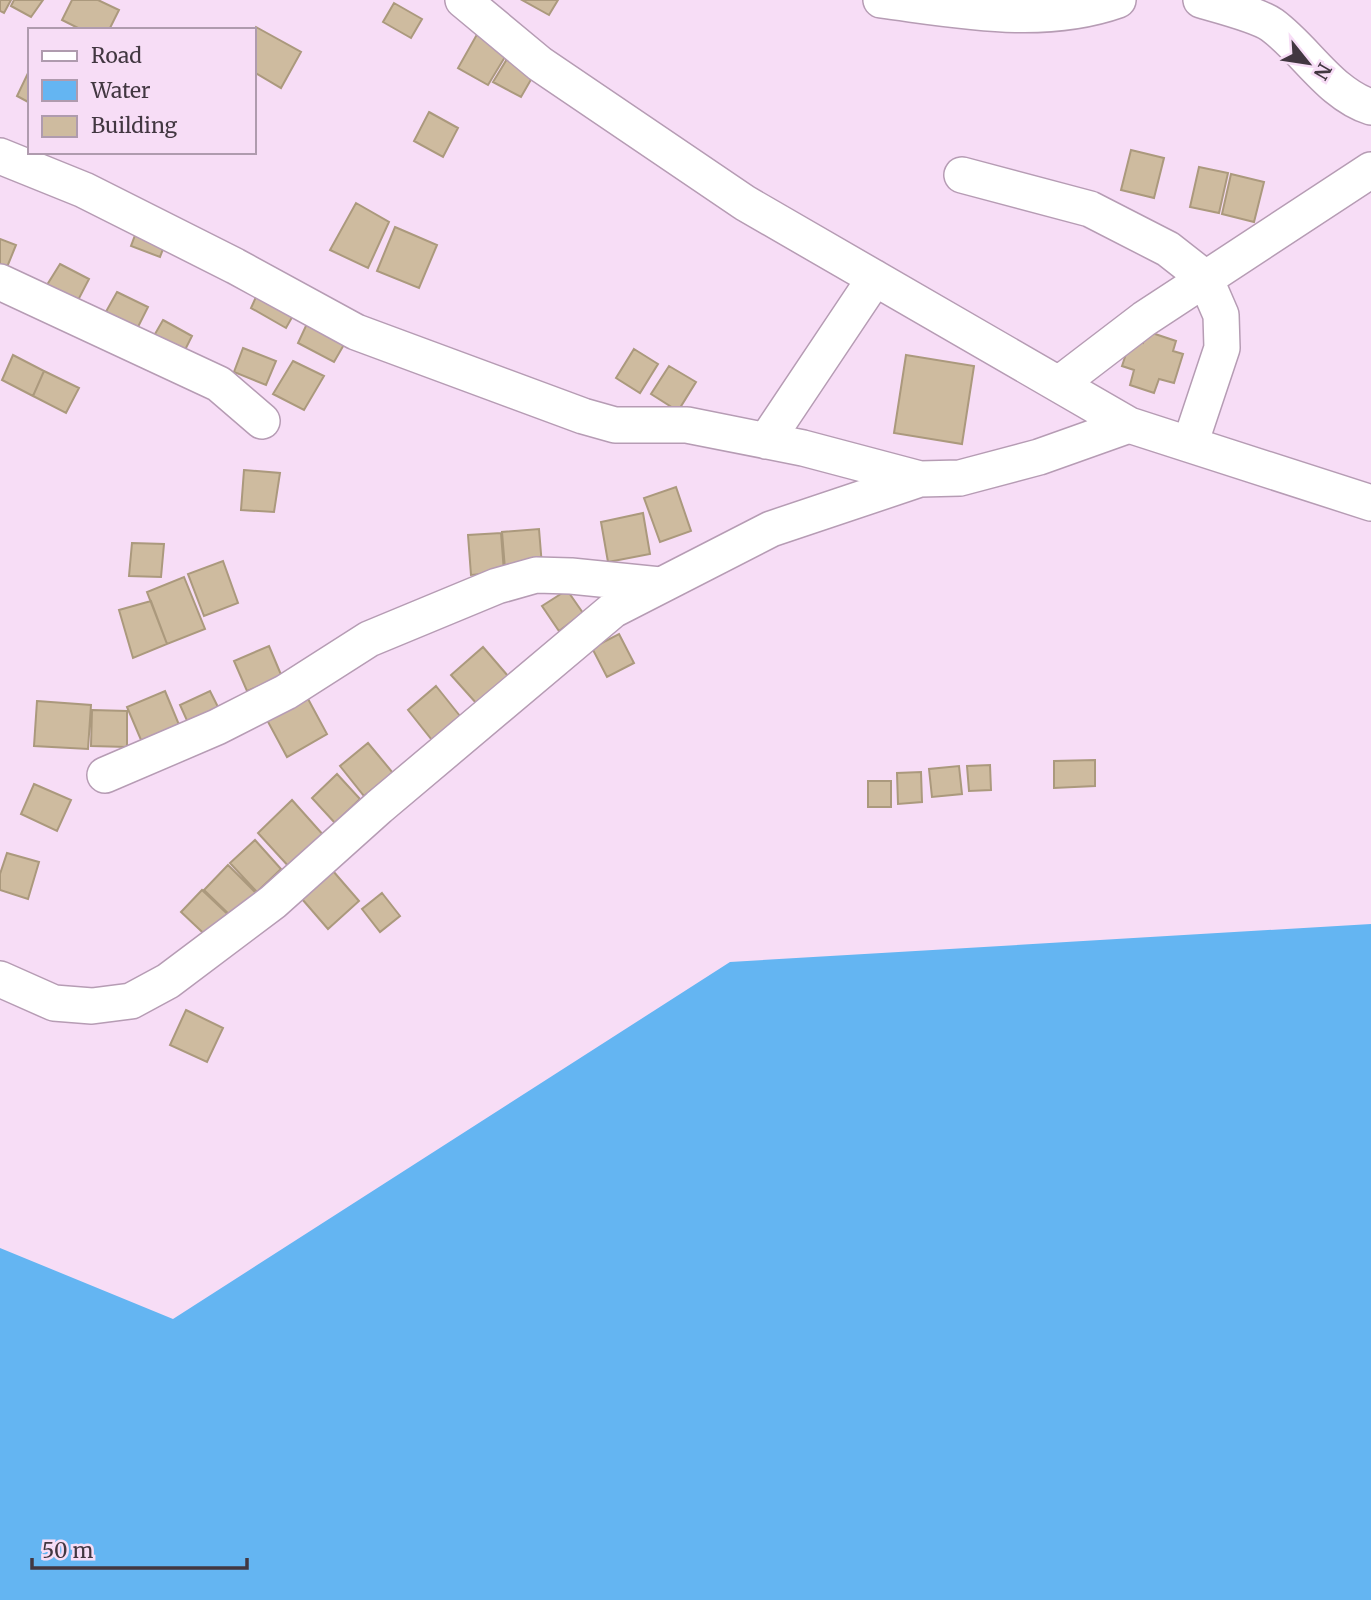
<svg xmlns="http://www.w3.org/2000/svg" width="1371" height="1600" viewBox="0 0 1371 1600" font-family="Merriweather,serif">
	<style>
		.water { fill: #64b5f2 }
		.building { fill: #cebb9f; stroke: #ab997d; stroke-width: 2 }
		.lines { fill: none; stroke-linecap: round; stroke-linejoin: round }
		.minor-casing { stroke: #b69cb4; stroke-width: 38 }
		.minor { stroke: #fff; stroke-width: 35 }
	</style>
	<rect width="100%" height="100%" fill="#f7ddf6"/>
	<!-- water -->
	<path class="water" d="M1371,924V1600H0V1248L173,1319L730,962Z"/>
	<!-- building -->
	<path class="building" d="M0,0H11L4,13L0,11Z
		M14,0H43L31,17L11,6Z
		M72,0H98L119,10L109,30H82L62,20Z
		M522,0H558L549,15Z
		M394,3L422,19L411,38L383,22Z
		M256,27L301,52L281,88L254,72V30Z
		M480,29L511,47L488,85L458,68Z
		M513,49L540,64L521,97L493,82Z
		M30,69V103L17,96Z
		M429,112L458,128L443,157L414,141Z
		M1131,150L1164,158L1154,198L1121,190Z
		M1199,167L1228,173L1219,213L1190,207Z
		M1231,174L1264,182L1254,222L1222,214Z
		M356,203L389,222L368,268L330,250Z
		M140,222L169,233L160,257L131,246Z
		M395,227L437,245L419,288L377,271Z
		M0,239L16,245L3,277L0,276Z
		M60,264L89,279L73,310L42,293Z
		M261,286L299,305L286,328L251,308Z
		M117,292L148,307L135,333L103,317Z
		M317,302L357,322L334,362L298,343Z
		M163,320L192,336L182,356L151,341Z
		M1146,331L1176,341L1173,351L1183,354L1174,383L1159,379L1154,393L1130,385L1134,370L1122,366L1131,339L1143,343Z
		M243,348L276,361L266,385L234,372Z
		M634,349L658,364L640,393L616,378Z
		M13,355L44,371L33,396L2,380Z
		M906,355L974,366L962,444L894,433Z
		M293,361L324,376L304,410L273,394Z
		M669,366L696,382L678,411L651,394Z
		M44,371L79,388L66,413L33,396Z
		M244,470L280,473L274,512L241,510Z
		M676,487L691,531L660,542L644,498Z
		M643,513L650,554L608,562L601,522Z
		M539,529L542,566L505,569L502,532Z
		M501,533L504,572L471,575L468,535Z
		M132,543L164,544L161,577L129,576Z
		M223,561L238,603L204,616L188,574Z
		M184,577L205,629L167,644L147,592Z
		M567,590L583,613L559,631L542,606Z
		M151,601L167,644L133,658L119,610Z
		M619,634L634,663L607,677L592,648Z
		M269,646L282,677L247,691L234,661Z
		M483,647L508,676L477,704L451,675Z
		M436,686L460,716L432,740L408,710Z
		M165,691L182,732L144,747L127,707Z
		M210,691L220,711L189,725L180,705Z
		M307,697L327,734L287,757L267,720Z
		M37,701L91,705L88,749L34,746Z
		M92,710L127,711V747L91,746Z
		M368,743L393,773L364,796L340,766Z
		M1095,760V786L1054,788V761Z
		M990,765L991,790L969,791L967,766Z
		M959,766L962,794L932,797L929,769Z
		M921,772L922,802L898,804L897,773Z
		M337,774L360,799L335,823L312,798Z
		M868,781H891V807H868Z
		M34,784L71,800L57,831L21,814Z
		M292,800L325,837L291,869L258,833Z
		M255,840L281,869L257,892L230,863Z
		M7,853L39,862L28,899L0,890V874Z
		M228,865L260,897L236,921L204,890Z
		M333,871L359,901L328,929L302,899Z
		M202,890L237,923L216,945L181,912Z
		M382,893L400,916L380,932L362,909Z
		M186,1010L223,1028L207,1062L170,1045Z"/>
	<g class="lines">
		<!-- minor casing -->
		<g class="minor-casing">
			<path id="minor" d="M463,0L540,64L745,203L1129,425L1371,503
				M881,0C959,10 1042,27 1118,0
				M1201,0C1218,5 1258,15 1272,25C1306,50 1330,94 1371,107
				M0,156L84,190L235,266L356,332L583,416L615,425H687L803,448L920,479L960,478L1039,457L1129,425
				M962,175L1090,209L1168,249L1205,278L1221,315L1222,348L1190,444
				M0,282L219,384L262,421
				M1059,384L1144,319L1371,170
				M766,441L875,278
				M105,775L217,727L286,692L369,639L497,586L536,575L571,576L660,585
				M0,979L54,1003L92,1006L131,1001L168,981L273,902L379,807L613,610L771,529L920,479"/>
		</g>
		<!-- minor -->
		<use href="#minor" class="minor"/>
	</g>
	<!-- legend -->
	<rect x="28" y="28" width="228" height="126" fill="#f7ddf6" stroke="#af9bae" stroke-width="2"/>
	<rect x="42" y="51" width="35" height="10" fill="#ffffff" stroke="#af9bae" stroke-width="2"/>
	<text x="91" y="63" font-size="21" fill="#423741">Road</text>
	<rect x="42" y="80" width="35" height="21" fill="#64b5f2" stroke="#af9bae" stroke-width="2"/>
	<text x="91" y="98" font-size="21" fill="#423741">Water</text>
	<rect x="42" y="116" width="35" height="21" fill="#cebb9f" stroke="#af9bae" stroke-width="2"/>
	<text x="91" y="133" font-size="21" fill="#423741">Building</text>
	<!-- north arrow -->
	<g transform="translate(1308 63) rotate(120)" stroke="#f7ddf6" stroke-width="5" paint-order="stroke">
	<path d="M0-5L12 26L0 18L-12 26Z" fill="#423741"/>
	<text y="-10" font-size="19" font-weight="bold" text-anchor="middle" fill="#423741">N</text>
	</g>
	<!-- scale -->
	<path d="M32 1558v10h215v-10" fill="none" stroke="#423741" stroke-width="3.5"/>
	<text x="42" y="1558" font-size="21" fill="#423741" stroke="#f7ddf6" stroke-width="5" paint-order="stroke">50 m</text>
</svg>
